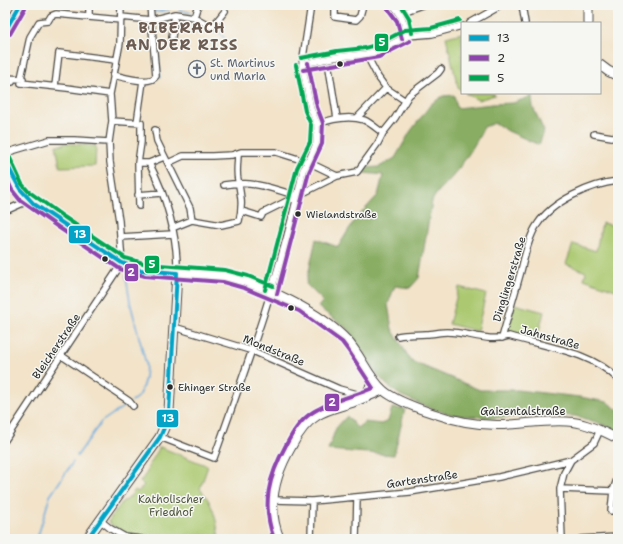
<svg xmlns="http://www.w3.org/2000/svg" width="623" height="544" viewBox="0 0 623 544" font-family="'Shantell Sans',sans-serif">
	<style>
		.green { fill: #acc971; stroke: #6c7a4e }
		.forest { fill: #89ad63; stroke: #5a6c47 }
		.lines { fill: none; stroke-linecap: round; stroke-linejoin: round }
		.stream { stroke: #68a9dc; stroke-width: 1.5 }
		.minor-casing { stroke: #494743; stroke-width: 8 }
		.secondary-casing { stroke: #494743; stroke-width: 10 }
		.primary-casing { stroke: #494743; stroke-width: 11 }
		.minor { stroke: #fff; stroke-width: 5.5 }
		.secondary { stroke: #fff; stroke-width: 8 }
		.primary { stroke: #fff; stroke-width: 9 }
		.bus-1-casing { stroke: #f6f6f2; stroke-width: 7 }
		.bus-2-casing { stroke: #f6f6f2; stroke-width: 7 }
		.bus-3-casing { stroke: #f6f6f2; stroke-width: 7 }
		.bus-1 { stroke: #02a3c6; stroke-width: 4 }
		.bus-2 { stroke: #8e44ad; stroke-width: 4 }
		.bus-3 { stroke: #00a651; stroke-width: 4 }
		.bus-dot { fill: #2b2b2b; stroke: #f6f6f2; stroke-width: 1.5 }
		.labels { text-anchor: middle; stroke-width: 3; stroke-linejoin: round; paint-order: stroke }
		.bus-label { font-size: 10px; fill: #2b2b2b; stroke: #f6f6f2; text-anchor: start }
		.worship-label { font-size: 11px; fill: #5b616d; stroke: #f6f6f2; text-anchor: start }
		.street-label { font-size: 11px; fill: #2b2b2b; stroke: #f6f6f2 }
		.park-label { font-size: 11px; fill: #525a40; stroke: #f6f6f2 }
		.district-label { font-size: 15px; font-weight: bold; letter-spacing: 1px; fill: #6d5c52; stroke: #f6f6f2 }
		.line-badge { stroke: #f6f6f2; stroke-width: 1.5 }
		.badge-label { font-size: 11px; text-anchor: middle; font-weight: bold; fill: #fff }
	</style>
	<rect width="100%" height="100%" fill="#f6f6f2"/>
	<filter id="ink" filterUnits="userSpaceOnUse"><feTurbulence type="fractalNoise" baseFrequency=".025" numOctaves="2"/><feDisplacementMap in="SourceGraphic" scale="8" xChannelSelector="R" yChannelSelector="G"/><feConvolveMatrix kernelMatrix="1 2 1 2 8 2 1 2 1" color-interpolation-filters="sRGB"/></filter>
	<filter id="wash" filterUnits="userSpaceOnUse"><feTurbulence type="fractalNoise" baseFrequency=".012" numOctaves="4" result="noise"/><feDisplacementMap in="SourceGraphic" scale="16" xChannelSelector="R" yChannelSelector="G"/><feGaussianBlur stdDeviation="0.9" result="paint"/><feColorMatrix in="noise" values="0 0 0 0 0 0 0 0 0 0 0 0 0 0 0 0 0 1.4 0 .05"/><feComposite in="paint" operator="in"/></filter>
	<g filter="url(#wash)">
		<rect width="100%" height="100%" fill="#f2e3c9"/>
		<!-- green -->
		<path class="green" d="M462,33V91L458,88L446,37Z
			M465,93H494L495,95L478,100Z
			M63,143L96,146L95,166L60,167L56,145H63Z
			M602,223L618,227V291L584,279L586,272L566,264L573,244L596,251Z
			M459,287L486,294L477,331L449,324Z
			M514,304L544,312L537,339L507,331Z
			M160,447L208,466L200,489C213,502 217,521 219,539H153L148,536L127,535L108,522L123,501L127,500L135,490L138,492L144,485L140,482L147,472L148,467Z"/>
		<!-- forest -->
		<path class="forest" d="M454,95L457,108L492,104L513,103L532,96L533,107L544,131L539,145L508,131L495,123L484,127C476,144 465,160 454,175C446,184 437,191 432,201L419,278L410,288L395,286L388,304L392,329L411,361L480,390H517L580,397L607,402L618,410V431L596,422L575,416L541,415L494,418L454,415L432,409L400,395L387,385L379,377L348,329L318,307L323,301L306,284L316,239L338,247L354,221L378,195L383,175L364,173L363,168L379,167L395,158L410,132L431,104L443,96Z
			M392,408L405,409L394,455L328,450L336,428L347,416L357,428L365,422L381,424L388,421Z"/>
		<g class="lines">
			<!-- stream -->
			<path class="stream" d="M156,6L155,12L169,10
				M179,10L193,13
				M215,28L229,43
				M392,39L398,33L399,19
				M158,49L160,77
				M126,276L130,302L146,364L145,378L140,395L132,401
				M77,456L101,422L129,403
				M37,539L50,496L73,462"/>
		</g>
	</g>
	<g filter="url(#ink)">
		<g class="lines">
			<!-- minor casing -->
			<g class="minor-casing">
				<path id="minor" d="M335,5V17L356,20L360,16L363,5
					M393,5C398,11 402,16 404,23C405,28 404,31 407,36
					M522,5L525,23
					M400,13L423,5
					M89,17V5
					M121,17L151,20L175,14L194,17L212,27L225,11
					M194,17L198,5
					M470,23L502,5
					M172,37L175,14
					M366,54L378,77L386,88L404,100
					M302,64L338,57L366,54L378,51L407,36L432,34L462,26
					M329,68L337,118
					M113,75C123,77 150,86 156,76L150,5
					M5,78L23,79
					M21,78L30,37L39,22L48,21L51,16L56,14L121,20
					M5,82H12
					M21,83L67,88L110,94
					M55,86L59,53L116,60
					M357,118L386,88
					M112,121L141,123V142L138,163H149L164,157
					M137,123L143,81
					M317,124C331,119 349,115 364,120C371,123 377,129 383,133
					M155,130L157,141L190,208L192,220
					M594,134L618,138
					M5,153L49,140H74L109,142
					M138,163L139,206
					M149,163C166,195 178,236 177,273
					M168,163L183,156H212L232,155L241,152H276L308,162L337,176
					M224,185C251,180 272,188 297,196
					M138,195L162,193
					M5,211L23,203L28,199
					M242,211L261,217L263,213L337,176L357,172L378,143L383,133L395,118L409,95L438,73L441,69
					M172,228L192,220L221,225L239,221C243,205 241,196 238,180C236,172 238,162 238,154
					M120,237L173,234
					M174,327L253,351L339,389L357,394L364,397
					M398,336C407,334 416,335 426,334C433,334 440,332 447,332C468,332 489,343 509,336C546,347 590,351 618,379
					M502,338C508,316 515,293 521,271C524,258 529,236 537,225C552,201 591,184 618,181
					M62,356L129,401L133,406
					M160,437L214,458C248,363 282,269 303,170L308,162L316,144L317,132V124L311,109L302,64L311,5
					M5,440L122,263L119,221L110,162L109,142L112,121L110,94L120,43L121,5
					M560,489L613,491L618,476
					M273,500L312,501L410,492L499,477L571,460
					M611,511L613,491
					M101,521L111,529L125,537L141,539
					M311,539L312,501
					M356,539L357,498
					M562,539L560,489L564,473L571,460L594,443L600,430
					M581,539L618,537"/>
			</g>
			<!-- secondary casing -->
			<g class="secondary-casing">
				<path id="secondary" d="M5,31L20,5
					M177,273C193,273 209,273 225,276C263,284 321,312 347,340C361,355 368,376 383,390C394,400 417,408 432,413C452,420 476,425 497,425C522,425 548,419 573,422C588,424 605,432 618,439
					M364,397L374,380
					M280,539C266,507 275,475 292,446C298,434 305,423 317,416C328,409 340,407 352,403C362,399 373,395 383,390"/>
			</g>
			<!-- primary casing -->
			<g class="primary-casing">
				<path id="primary" d="M588,5V23
					M600,65L608,71L618,76
					M5,161C13,179 18,191 34,204L122,263L141,270L177,273L169,411L167,421L160,437L87,539"/>
			</g>
			<!-- minor -->
			<use href="#minor" class="minor"/>
			<!-- secondary -->
			<use href="#secondary" class="secondary"/>
			<!-- primary -->
			<use href="#primary" class="primary"/>
			<!-- bus-1 casing -->
			<g class="bus-1-casing">
				<path id="bus-1" d="M5,31L20,5
					M5,161L20,189L34,204L122,263L141,270L177,273
					M87,539L160,437L167,421L169,411L177,273"/>
			</g>
			<!-- bus-2 casing -->
			<g class="bus-2-casing">
				<path id="bus-2" d="M388,9L397,21L402,39
					M10,34L25,8
					M303,70L379,57L410,41
					M5,175L12,190L20,200L58,227L120,269L145,276L223,282L244,288L299,311L342,342L348,350L373,388C354,396 330,401 313,412C300,420 293,432 286,445C269,476 261,504 274,539
					M277,294L309,172L322,144L323,123L317,107L308,63"/>
			</g>
			<!-- bus-3 casing -->
			<g class="bus-3-casing">
				<path id="bus-3" d="M401,5L409,18L412,33
					M301,58L337,51L365,48L376,45L405,30L431,28L460,20
					M10,158L22,184L28,191L64,217L125,258L147,264L225,270L248,276L273,286
					M265,290L297,168L310,142L311,125L305,111L296,65"/>
			</g>
			<!-- bus-1 -->
			<use href="#bus-1" class="bus-1"/>
			<!-- bus-2 -->
			<use href="#bus-2" class="bus-2"/>
			<!-- bus-3 -->
			<use href="#bus-3" class="bus-3"/>
		</g>
	</g>
	<!-- icons -->
	<defs>
		<g id="church-ring" transform="scale(0.9)"><circle r="9.5" fill="#f6f6f2" stroke="#6b7280" stroke-width="1.5"/><path d="M-1.2-6h2.4v3.5h3.3v2.4h-3.3V6h-2.4V-.1h-3.3v-2.4h3.3Z" fill="#6b7280"/></g>
	</defs>
	<g fill-rule="evenodd">
		<use href="#church-ring" x="197" y="69"/>
	</g>
	<!-- markers -->
	<g class="bus-dot">
		<circle cx="340" cy="64" r="3.5"/>
		<circle cx="298" cy="214" r="3.5"/>
		<circle cx="105" cy="259" r="3.5"/>
		<circle cx="291" cy="308" r="3.5"/>
		<circle cx="170" cy="387" r="3.5"/>
	</g>
	<g class="labels">
		<!-- bus labels -->
		<g class="bus-label">
			<text x="306" y="218">Wielandstraße</text>
			<text x="178" y="391">Ehinger Straße</text>
		</g>
		<!-- worship labels -->
		<g class="worship-label">
			<text x="210" y="67">St. Martinus<tspan x="210" dy="13">und Maria</tspan></text>
		</g>
		<!-- street labels -->
		<g class="street-label">
			<text transform="translate(509 279) rotate(-73)" y="4">Dinglingerstraße</text>
			<text transform="translate(550 337) rotate(16)" y="4">Jahnstraße</text>
			<text transform="translate(56 346) rotate(-56)" y="4">Bleicherstraße</text>
			<text transform="translate(274 350) rotate(22)" y="4">Mondstraße</text>
			<text x="523" y="415">Gaisentalstraße</text>
			<text transform="translate(422 479) rotate(-8)" y="4">Gartenstraße</text>
		</g>
		<!-- park labels -->
		<g class="park-label">
			<text x="171" y="503">Katholischer<tspan x="171" dy="13">Friedhof</tspan></text>
		</g>
		<!-- district labels -->
		<g class="district-label">
			<text x="182" y="33">BIBERACH<tspan x="182" dy="17">AN DER RISS</tspan></text>
		</g>
	</g>
	<g class="line-badge">
		<rect x="374" y="33" width="15" height="19" rx="4" fill="#00a651"/>
		<rect x="68" y="225" width="23" height="19" rx="4" fill="#02a3c6"/>
		<rect x="144" y="255" width="16" height="19" rx="4" fill="#00a651"/>
		<rect x="124" y="263" width="15" height="19" rx="4" fill="#8e44ad"/>
		<rect x="324" y="393" width="16" height="19" rx="4" fill="#8e44ad"/>
		<rect x="156" y="409" width="23" height="19" rx="4" fill="#02a3c6"/>
	</g>
	<g class="badge-label">
		<text x="382" y="46">5</text>
		<text x="80" y="238">13</text>
		<text x="152" y="268">5</text>
		<text x="131" y="276">2</text>
		<text x="332" y="406">2</text>
		<text x="168" y="422">13</text>
	</g>
	<!-- margin -->
	<rect width="623" height="544" fill="none" stroke="#f6f6f2" stroke-width="20"/>
	<!-- legend -->
	<rect x="461" y="22" width="140" height="72" fill="#f6f6f2" stroke="#a5a5a2"/>
	<rect x="469" y="35" width="20" height="6" fill="#02a3c6" stroke="#a5a5a2"/>
	<text x="497" y="42" font-size="12" fill="#2b2b2b">13</text>
	<rect x="469" y="55" width="20" height="6" fill="#8e44ad" stroke="#a5a5a2"/>
	<text x="497" y="62" font-size="12" fill="#2b2b2b">2</text>
	<rect x="469" y="75" width="20" height="6" fill="#00a651" stroke="#a5a5a2"/>
	<text x="497" y="82" font-size="12" fill="#2b2b2b">5</text>
</svg>
